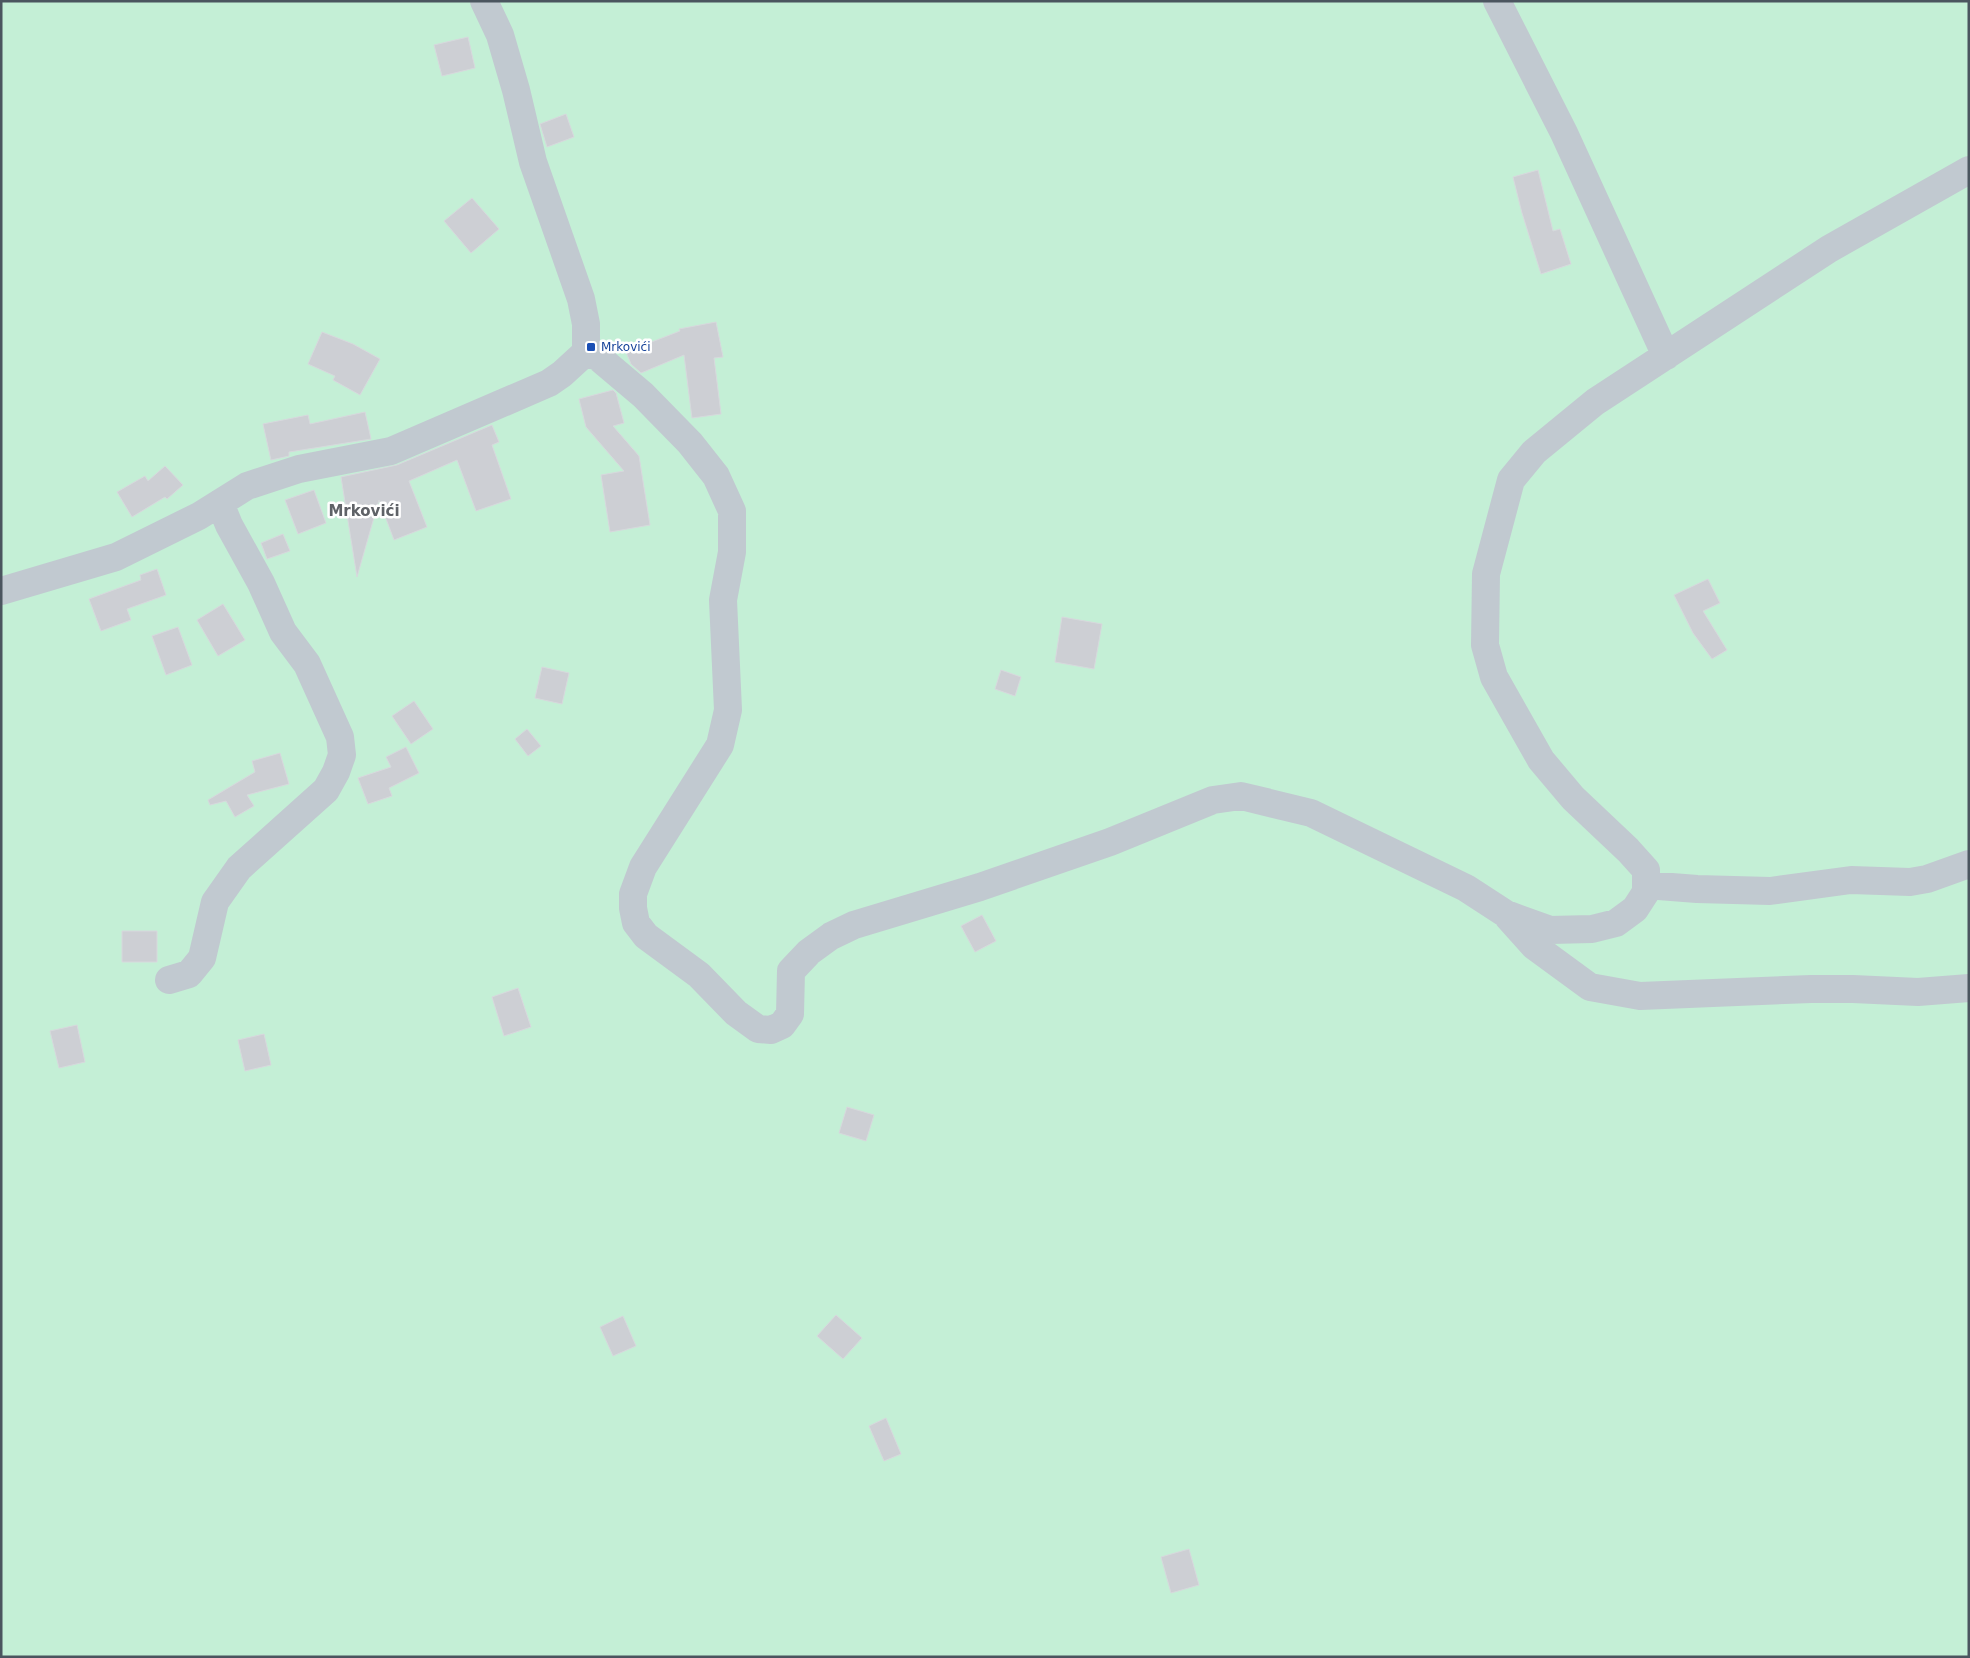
<svg xmlns="http://www.w3.org/2000/svg" width="1970" height="1658" viewBox="0 0 1970 1658" font-family="'DejaVu Sans',sans-serif">
	<style>
		.green { fill: #c4efd6 }
		.building { fill: #cdcfd4; stroke: #d7d9dd }
		.lines { fill: none; stroke-linecap: round; stroke-linejoin: round }
		.minor { stroke: #c1c9d0; stroke-width: 28 }
		.transit-dot { fill: #1a4fb4; stroke: #fff; stroke-width: 2 }
		.labels { text-anchor: middle; stroke-width: 5; stroke-linejoin: round; paint-order: stroke }
		.transit-label { font-size: 12px; fill: #164399; stroke: #fff; text-anchor: start }
		.quarter-label { font-size: 15px; font-weight: bold; fill: #5f6267; stroke: #fff }
	</style>
	<rect width="100%" height="100%" fill="#f4f3f3"/>
	<!-- green -->
	<path class="green" d="M1,1H1969V1657H1Z"/>
	<!-- building -->
	<path class="building" d="M468,37L475,68L442,76L434,45Z
		M566,114L574,137L547,147L540,124Z
		M1538,170L1553,231L1560,229L1571,264L1541,274L1522,213L1513,177Z
		M472,198L499,229L471,253L444,221Z
		M716,322L723,357L714,358L721,414L692,418L684,355L641,373L631,364L626,352L680,331L679,329Z
		M322,332L353,344L380,359L360,395L333,380L335,376L308,364Z
		M613,390L616,393L624,423L613,426L639,456L650,525L610,532L601,475L624,471L586,427L579,399Z
		M365,412L371,439L289,452V456L271,460L263,424L308,415L310,424Z
		M492,425L499,442L492,445L511,499L476,511L457,460L409,481L427,527L394,540L379,500L357,577L341,477L397,465Z
		M165,466L183,485L167,499L165,497L132,517L117,492L145,476L148,481Z
		M314,490L326,523L298,534L285,500Z
		M283,534L290,551L267,559L261,543Z
		M157,569L166,595L127,609L131,620L101,631L89,599L141,580L140,575Z
		M1708,579L1720,603L1703,611L1727,650L1712,659L1693,633L1674,595Z
		M223,604L245,640L218,656L197,620Z
		M1062,617L1102,624L1094,669L1055,662Z
		M178,627L192,665L166,675L152,636Z
		M542,667L569,673L562,704L535,698Z
		M1001,670L1021,677L1015,696L995,689Z
		M414,701L433,729L411,744L392,716Z
		M527,729L541,746L528,756L515,739Z
		M406,747L419,773L389,788L392,796L368,804L358,778L391,767L386,757Z
		M280,753L289,784L247,795L254,806L235,817L226,801L210,805L208,800L255,772L252,761Z
		M982,915L996,941L975,952L961,926Z
		M122,931H157V962H122Z
		M518,988L531,1027L504,1036L492,997Z
		M77,1025L85,1062L59,1068L50,1031Z
		M264,1034L271,1065L245,1071L238,1040Z
		M847,1107L874,1115L866,1141L839,1133Z
		M836,1315L862,1338L843,1359L817,1336Z
		M623,1316L636,1346L613,1356L600,1327Z
		M886,1418L901,1454L884,1461L869,1426Z
		M1189,1549L1199,1585L1171,1593L1161,1557Z"/>
	<g class="lines">
		<!-- minor -->
		<path class="minor" d="M484,1L500,35L516,90L533,162L581,299L586,324V352
			M1497,1L1564,133L1666,356
			M1,591L116,557L199,516L247,486L299,469L391,451L549,383L562,374L586,352L598,357L643,395L690,443L716,476L732,511V552L723,600L728,710L720,745L643,867L633,894V908L636,923L646,936L699,975L736,1013L758,1029L771,1030L782,1025L790,1014L791,971L809,952L831,936L854,925L980,887L1110,842L1213,800L1241,796L1311,813L1466,888L1506,914L1550,930L1592,929L1616,923L1635,909L1646,892V870L1628,850L1573,798L1541,760L1494,677L1485,645L1486,574L1511,480L1534,452L1595,402L1829,249L1969,170
			M1646,885L1697,889L1770,891L1851,880L1910,882L1927,879L1969,864
			M1508,917L1534,946L1590,987L1640,996L1811,989H1853L1918,992L1969,988
			M169,980L189,974L202,958L215,902L239,868L326,790L336,772L342,755L340,737L307,664L283,632L261,583L229,525L220,503"/>
	</g>
	<!-- markers -->
	<rect class="transit-dot" x="586" y="342" width="10" height="10" rx="2.5"/>
	<g class="labels">
		<!-- transit labels -->
		<g class="transit-label">
			<text x="601" y="351">Mrkovići</text>
		</g>
		<!-- quarter labels -->
		<g class="quarter-label">
			<text x="364" y="516">Mrkovići</text>
		</g>
	</g>
	<!-- border -->
	<rect width="1970" height="1658" fill="none" stroke="#4b555f" stroke-width="5"/>
</svg>
